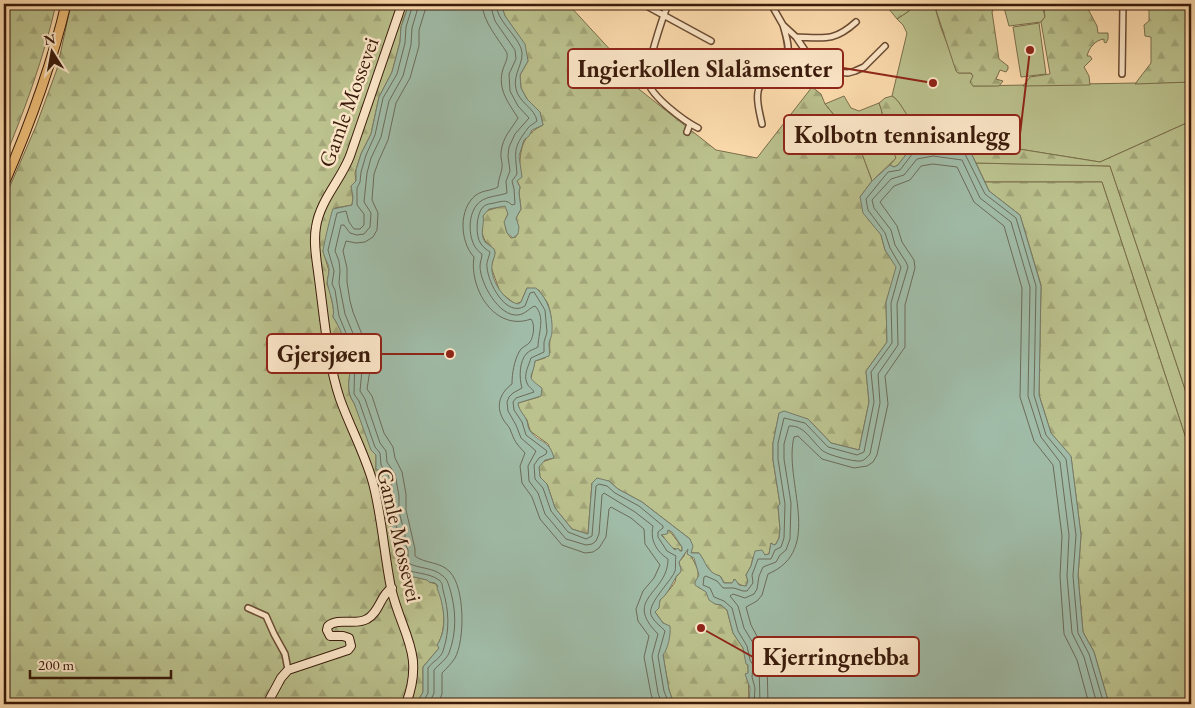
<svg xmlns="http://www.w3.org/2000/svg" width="1195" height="708" viewBox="0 0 1195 708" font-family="'EB Garamond',serif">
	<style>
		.green { fill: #bbc28e; stroke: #7a6e4c }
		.forest { fill: url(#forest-firs); stroke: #7a6e4c }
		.water { fill: #a0bca8; stroke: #777b69; fill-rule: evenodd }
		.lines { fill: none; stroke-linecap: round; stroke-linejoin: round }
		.shore { stroke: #6c6b59; stroke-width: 1 }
		.minor-casing { stroke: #6a4b33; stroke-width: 8 }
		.secondary-casing { stroke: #391a0a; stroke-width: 10 }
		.trunk-casing { stroke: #391a0a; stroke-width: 11 }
		.minor { stroke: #fee9cb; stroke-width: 5 }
		.secondary { stroke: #fee9cb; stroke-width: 8 }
		.trunk { stroke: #efbe78; stroke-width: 9 }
		.labels { text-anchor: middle; stroke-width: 5; stroke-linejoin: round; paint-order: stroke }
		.street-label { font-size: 22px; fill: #391a0a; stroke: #fee9cb }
		.leader { fill: none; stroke: #8f2418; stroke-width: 2 }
		.callout-dot { fill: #8f2418; stroke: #fee9cb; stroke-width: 2 }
		.callout { fill: #fee9cb; stroke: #8f2418; stroke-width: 2 }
		.callout-label { font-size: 24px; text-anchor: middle; font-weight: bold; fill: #391a0a }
	</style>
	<defs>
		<pattern id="forest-firs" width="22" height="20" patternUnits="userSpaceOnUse" patternTransform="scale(1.25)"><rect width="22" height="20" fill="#bbc28e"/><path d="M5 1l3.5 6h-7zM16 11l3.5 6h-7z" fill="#a2a679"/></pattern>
	</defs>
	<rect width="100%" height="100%" fill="#feddaf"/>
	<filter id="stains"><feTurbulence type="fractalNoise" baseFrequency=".004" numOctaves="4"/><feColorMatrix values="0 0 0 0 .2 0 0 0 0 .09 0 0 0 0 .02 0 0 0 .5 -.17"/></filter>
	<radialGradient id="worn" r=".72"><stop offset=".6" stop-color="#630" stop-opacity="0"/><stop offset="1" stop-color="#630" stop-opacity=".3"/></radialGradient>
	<!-- green -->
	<path class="green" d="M914,4H934L941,28L959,73H971L973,76V86L1191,82V121L1100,162L975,142L970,144L967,148L933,145L911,148L906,129L908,117C902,109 900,101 892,96L907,33L903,25L897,19L909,11Z
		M1003,4H1042L1045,17L1041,22L1009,26Z
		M1039,23L1046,74L1021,77L1013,27Z
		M844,96L851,108L859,111L879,103C883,111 882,119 885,127C891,141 894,141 896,158L872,181L859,146L825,104Z
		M976,163L1110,166L1191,407V454L1102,182H985Z"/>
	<!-- forest -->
	<path class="forest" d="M4,4H56C44,57 25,109 4,160Z
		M71,4H409L401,27L400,42L392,72L379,97L371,134L361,154L355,173L356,181L351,186L353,197L352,205L335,208L323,251L329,271L327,284L330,292L334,311L333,317C338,323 349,350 350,357C353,373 343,388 354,403L376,455V469L380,470L386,483L387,512L394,536L393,546L411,576L428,580L429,582L436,584C444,600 448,629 437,645L439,648L423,667V692L416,704H4V200L36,126L57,69Z
		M501,4H568L615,55L621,75L716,150L757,158L812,87L821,94L825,104L859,146L872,181L860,197L881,235L885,250L897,267L886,302L887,342L866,371L869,402L859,450L831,443L808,419L779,414L773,443V460L780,504L778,506L780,529L779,538L776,544L774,545L771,543L769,554L753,557L751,566L746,575L748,581L745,587L739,584L734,579L733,583H724L720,576C704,572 707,564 699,553H691L690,539L642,502L618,489L609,481L592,483L588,534L572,529L555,508L547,484L540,477L539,467L542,462L554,458L548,444L530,431L527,420L519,409L518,403L539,397L540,387L532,383L531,378L535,361L545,358L550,353C548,336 555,323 548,304C546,299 541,296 539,290L527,288L521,302L515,304L500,292L491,267L495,253L494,249L485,241L482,233L483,216L486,211L506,205L508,214C503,222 505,232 511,238L516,237V218L521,209L519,193L520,187L517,181C523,155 515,139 543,125L540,112L527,99L521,88L520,75L528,61L522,41L505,16Z
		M887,4H914L909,11L897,19L889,9Z
		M934,4H996L992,12L999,59L1008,66V69L1006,72L1000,70L996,79L1003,81L999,86H973L970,82L973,76L971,73H958L956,71Z
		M1065,4H1093L1089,6L1088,9L1097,26L1098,33H1108V39L1106,43L1104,42V39C1095,40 1089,48 1087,56H1090L1092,59L1084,67L1089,76L1090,85L1023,86L1030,77L1050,74L1041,22L1045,17L1044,10L1064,6Z
		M1149,4H1191V82L1135,84L1151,63V37L1145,36L1144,25L1149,21Z
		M892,96C900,101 902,109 909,117L906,129L911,148L898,165L894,167L890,165L896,158L893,151L895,144C883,133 885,117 879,103L885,98Z
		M1191,121V407L1110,166L976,163L971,153L967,148L970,144L975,142L1100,162Z
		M985,182H1102L1191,454V704H1109L1094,652L1083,632L1078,576L1081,535L1071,457L1051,433L1039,395L1041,285L1020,215L989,191Z
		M669,530L682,547V551L670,547L663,536L659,535L658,534L662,535Z
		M688,549L698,570V587L706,591L715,604L721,605L727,610L733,633L743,648L748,665L749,704H674L669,690L663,655L666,647L667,625L663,623L655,612L660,600L670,589L675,582L676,577L680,573L679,562L684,556L686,550Z"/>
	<!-- water -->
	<path class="water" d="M409,4H501L505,16L525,44L528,61L520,75L521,88L527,99L540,112L543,125L532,130L529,136L524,140L519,156L522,177L517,181L520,187L519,193L521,209L516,218L519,227L518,234L513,238L507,233L504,222L508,214L505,206L489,209L483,216C485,224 479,234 485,242C489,246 495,247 495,253C495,257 492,261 492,265C490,280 504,301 518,304L521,302L527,288H536C548,299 553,315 552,332C552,337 549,340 549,344C549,348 550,352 549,356L535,361C533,379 524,375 542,388L541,396L518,403C519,411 524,414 527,421C528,425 528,429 531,432C540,444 549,439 554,458L545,460L539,467L540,477L547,484L555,508L572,529L588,534L592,483L597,478L609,481L618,489L642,502L690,539L693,546L691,553H699C707,563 706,572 720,576L724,583H732L735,579L739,585L746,586L748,581L746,575L751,566L755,551L762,550L765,555L769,554L771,543L774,545L776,544L779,538L780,529L778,506L780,504L773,460V443L779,413L784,411L808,419L831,443L859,450L869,402L866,371L887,342L886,302L896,267L885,250L881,235L863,213L860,197L872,181L890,165L894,167L898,165L911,148L933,145L967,148L971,153L989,191L1020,215L1041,286L1039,395L1051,433L1071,456L1081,535L1078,576L1083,632L1094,652L1109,704H748L749,703L750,688L745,674L748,673V665L746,664L743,648L733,633L727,610L721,605L715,604L709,600L706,592L695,585V582L699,575L694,558L687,554L688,549L679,562C679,565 681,567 681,570C680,575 678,573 676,577C671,585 668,594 660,600L659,608L655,612L663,623L670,626C671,634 668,649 663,655L669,690L674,704H416L423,692V667L439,648L437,645C448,629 444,605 437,588L438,586L435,583L429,582L427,580L401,574L398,570L395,554L397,551L394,549V536L388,516L386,483L380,470H376V455L371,450L354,403C343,387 353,373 350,357C349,350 338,323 333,317C335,307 330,295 328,286C326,281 329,275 329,270C329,263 324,258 323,251C323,248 331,213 333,209L352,205L353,197L351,186L356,181V170L361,154L371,134L379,97L392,72L400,42L401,27ZM668,530L672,532L682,547V551H680L678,548L675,550C669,545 667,540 661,535L667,534Z"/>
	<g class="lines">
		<!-- shore -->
		<path class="shore" d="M413,4L406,27L405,43L397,74L383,98L375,135L366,155L361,172L360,182L357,188V205L364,214V225L360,229H354L349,222L346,211L337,213L328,250L334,271L332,284L335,290L339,316L355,355L354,394L359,401L375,447L380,453L381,465L388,475L391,482L392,513L399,535V546L401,551L400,556L402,568C413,574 428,572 439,580C443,583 442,586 443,590C449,611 450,630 443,651C441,658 432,662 428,668V693L422,704
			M419,4L412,28L411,45L403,76L389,101L381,137L371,158L367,173L364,202L371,213L370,227L364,234L357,235L350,233L344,225H341L335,251L339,261L340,271L339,283L345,314L361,353L362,370L360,391L365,399L380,443L386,451L387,462L395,474L399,496V512L405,534V543L408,550V563C419,569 433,567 443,576C448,580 448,584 450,589C456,610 457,632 449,653C446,660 439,664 434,670V693L429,704
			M427,4L419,30V46L410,78L396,103L388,140L379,160L374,174L372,200L378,213L377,230L373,237L365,242L356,243L346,241L343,251L347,268V282L350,301L353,312L369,352L370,370L367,389L372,396L384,433L393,447L395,458L402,472L406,494V510L415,549V556C425,564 440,561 450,572C465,588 465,640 455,658C451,664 447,668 442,673V694L438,704
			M482,4C483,22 498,38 507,53C508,59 505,63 503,69C497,89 508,102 518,118C511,130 503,136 501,152C500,158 503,163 502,168C501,175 498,179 498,187C491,191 483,190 476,195C458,209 460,242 474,257C469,289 495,332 531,319C535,324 534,336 530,342C527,346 521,347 519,352C514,362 512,373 512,384C501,392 495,405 503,419C505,423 508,425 510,429C515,442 515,442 525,453L520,466L522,483L532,497L540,519L562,545L585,553L593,552L599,548L606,537L609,509L611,507L631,518L644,529L645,544L660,565L654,578L643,591L636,609L638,621L649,636L644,657L651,694L654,704
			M490,4L495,21L515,50L516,59L509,74L510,91L518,106L529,118L515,134L509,147L508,156L510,171L506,181L507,193C499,196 488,196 481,201C468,210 468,233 474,245C476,249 479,252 482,254C482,258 480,262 480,266C480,283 499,317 518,315C526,314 529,308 535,306C546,317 538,334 538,347C535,349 530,350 527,353C519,361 519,378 522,388L513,393L509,397L507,402L508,411L516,425L521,438L536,451L528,466L529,481L538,493L545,514L566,539L586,545L592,544L596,541L599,534L602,495L604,493L635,512L653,526C650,540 656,551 668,559C668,594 622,598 658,634L652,656L658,693L662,704
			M496,4C497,21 515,33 521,48C526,62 512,73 516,89C519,103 535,108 537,121C534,124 530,125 528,128C513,148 515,150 517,174L512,181L514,189L515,204L512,205C507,200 504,201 498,202C493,204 487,203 483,207C476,214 475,236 481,244C483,247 487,250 490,252C489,257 486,263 487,267C488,283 506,318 525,306L530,293L534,292L545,310L547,332L544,342V352L531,358C529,365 523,375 527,383C528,387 533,389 534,392L516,398L513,402L514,410L522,422L526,435L547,451L546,454L539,458L534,465L535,479L543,488L551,511L568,532L586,539L592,536L596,486L599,484L607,486L615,493L639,506L663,526V528L658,532V537L667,551L676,556C675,559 676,569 675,571C671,582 644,606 652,617C655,623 661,626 665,631L658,656L664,691L669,704
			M754,704L755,688L752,677L753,665L750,660L747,646L738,631L732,608L724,601L714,597L710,588L703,585L704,577L706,576L717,581L723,588H734L743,591H747L753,583L752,575L758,559H771L775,550L781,547L784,538L785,504L778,459V443L784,418L805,423L828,447L857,455L864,452L874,402L871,372L892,343L891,303L901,267L890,248L885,233L868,210L866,199L888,172L900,170L913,153L933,150L965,154L985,194L1016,218L1036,286L1034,395L1046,435L1066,459L1076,535L1073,576L1078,633L1089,654L1104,704
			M760,704L759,663L753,643L744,628L738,606L730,596L733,594L745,598L754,594L757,589L759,576L763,567L776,562L780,555L786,550L790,539L791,503L784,459V444L789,426C805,425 812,442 823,451C828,455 854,462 861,461C865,460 867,457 870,454L880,403L878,374L898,345L897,304L908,267L906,262L895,245L891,230L874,208L872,200L891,179L904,175L917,159L933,156L962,160L980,198L1011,222L1030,287L1028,396L1041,437L1060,462L1069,535L1067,576L1072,633L1084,657L1097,704
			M768,704L767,662L759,640L751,625L746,607L757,601L762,595L768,574C825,550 783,481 794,437L798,436L822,459L854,468L867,466L873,462L877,455L888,404L885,376L905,347V305L915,268L914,260L902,242L897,226L880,202L894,186L910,180L921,166L933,164L957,167L974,202L1004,226L1022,288L1020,397L1034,441L1053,465L1062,536L1060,576L1064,634L1077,660L1089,704"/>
		<!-- minor casing -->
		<g class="minor-casing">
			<path id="minor" d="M643,4L711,41
				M668,4C663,17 645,69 648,82C652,97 684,121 698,128
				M771,4L783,25L796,37L815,65L824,71L848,73L855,71L864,67L885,46
				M796,37C824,38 834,42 856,22
				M1122,74L1123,4
				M762,124C760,114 756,102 758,92C758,87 763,83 767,80C791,60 792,55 783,25
				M687,132L690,124
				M248,608L266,616L274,634L285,654L288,670"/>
		</g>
		<!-- secondary casing -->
		<g class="secondary-casing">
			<path id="secondary" d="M402,4L350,156C341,180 320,200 316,227C313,244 317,262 319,279C324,316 328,364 340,399C350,427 365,454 373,483C382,517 384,553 391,588C402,635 425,653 406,704
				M267,704L281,678L288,670L348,650L351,646L349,638L343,636H330L327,630L328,626C339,617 355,626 367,619C380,612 380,595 392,588"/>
		</g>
		<!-- trunk casing -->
		<g class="trunk-casing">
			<path id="trunk" d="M4,184C30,124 51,68 66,4"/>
		</g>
		<!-- minor -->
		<use href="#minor" class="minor"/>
		<!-- secondary -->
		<use href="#secondary" class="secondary"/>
		<!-- trunk -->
		<use href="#trunk" class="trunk"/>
	</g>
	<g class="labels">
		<!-- street labels -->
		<g class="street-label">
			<text transform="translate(348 102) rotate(-70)" y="8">Gamle Mossevei</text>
			<text transform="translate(400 535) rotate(77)" y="8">Gamle Mossevei</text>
		</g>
	</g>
	<!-- callouts -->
	<path class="leader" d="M933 83L843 68M1030 50L1020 134M450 354L381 354M701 628L753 657"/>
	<g class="callout-dot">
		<circle cx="933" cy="83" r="5"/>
		<circle cx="1030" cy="50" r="5"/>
		<circle cx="450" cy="354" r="5"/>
		<circle cx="701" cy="628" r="5"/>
	</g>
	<g class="callout">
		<rect x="568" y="49" width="275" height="39" rx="5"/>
		<rect x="784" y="115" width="236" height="39" rx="5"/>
		<rect x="267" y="334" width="114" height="39" rx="5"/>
		<rect x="753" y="637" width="166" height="39" rx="5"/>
	</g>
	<g class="callout-label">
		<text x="705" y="77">Ingierkollen Slalåmsenter</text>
		<text x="902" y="143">Kolbotn tennisanlegg</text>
		<text x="324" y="362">Gjersjøen</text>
		<text x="836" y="665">Kjerringnebba</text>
	</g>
	<!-- margin -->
	<rect width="1195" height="708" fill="none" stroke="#feddaf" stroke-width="20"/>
	<rect x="5" y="5" width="1185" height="698" fill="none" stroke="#391a0a" stroke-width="2.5"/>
	<rect x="10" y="10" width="1175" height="688" fill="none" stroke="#391a0a"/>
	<!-- north arrow -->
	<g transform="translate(52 52) rotate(349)" stroke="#fee9cb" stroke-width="4" paint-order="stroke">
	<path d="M0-4L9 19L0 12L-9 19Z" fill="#391a0a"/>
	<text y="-8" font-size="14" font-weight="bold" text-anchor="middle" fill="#391a0a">N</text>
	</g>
	<!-- scale -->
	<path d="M30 670v8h141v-8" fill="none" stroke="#391a0a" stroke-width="2.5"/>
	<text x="38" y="670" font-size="15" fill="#391a0a" stroke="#fee9cb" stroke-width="4" paint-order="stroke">200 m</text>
	<rect width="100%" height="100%" filter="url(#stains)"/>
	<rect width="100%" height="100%" fill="url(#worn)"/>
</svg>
